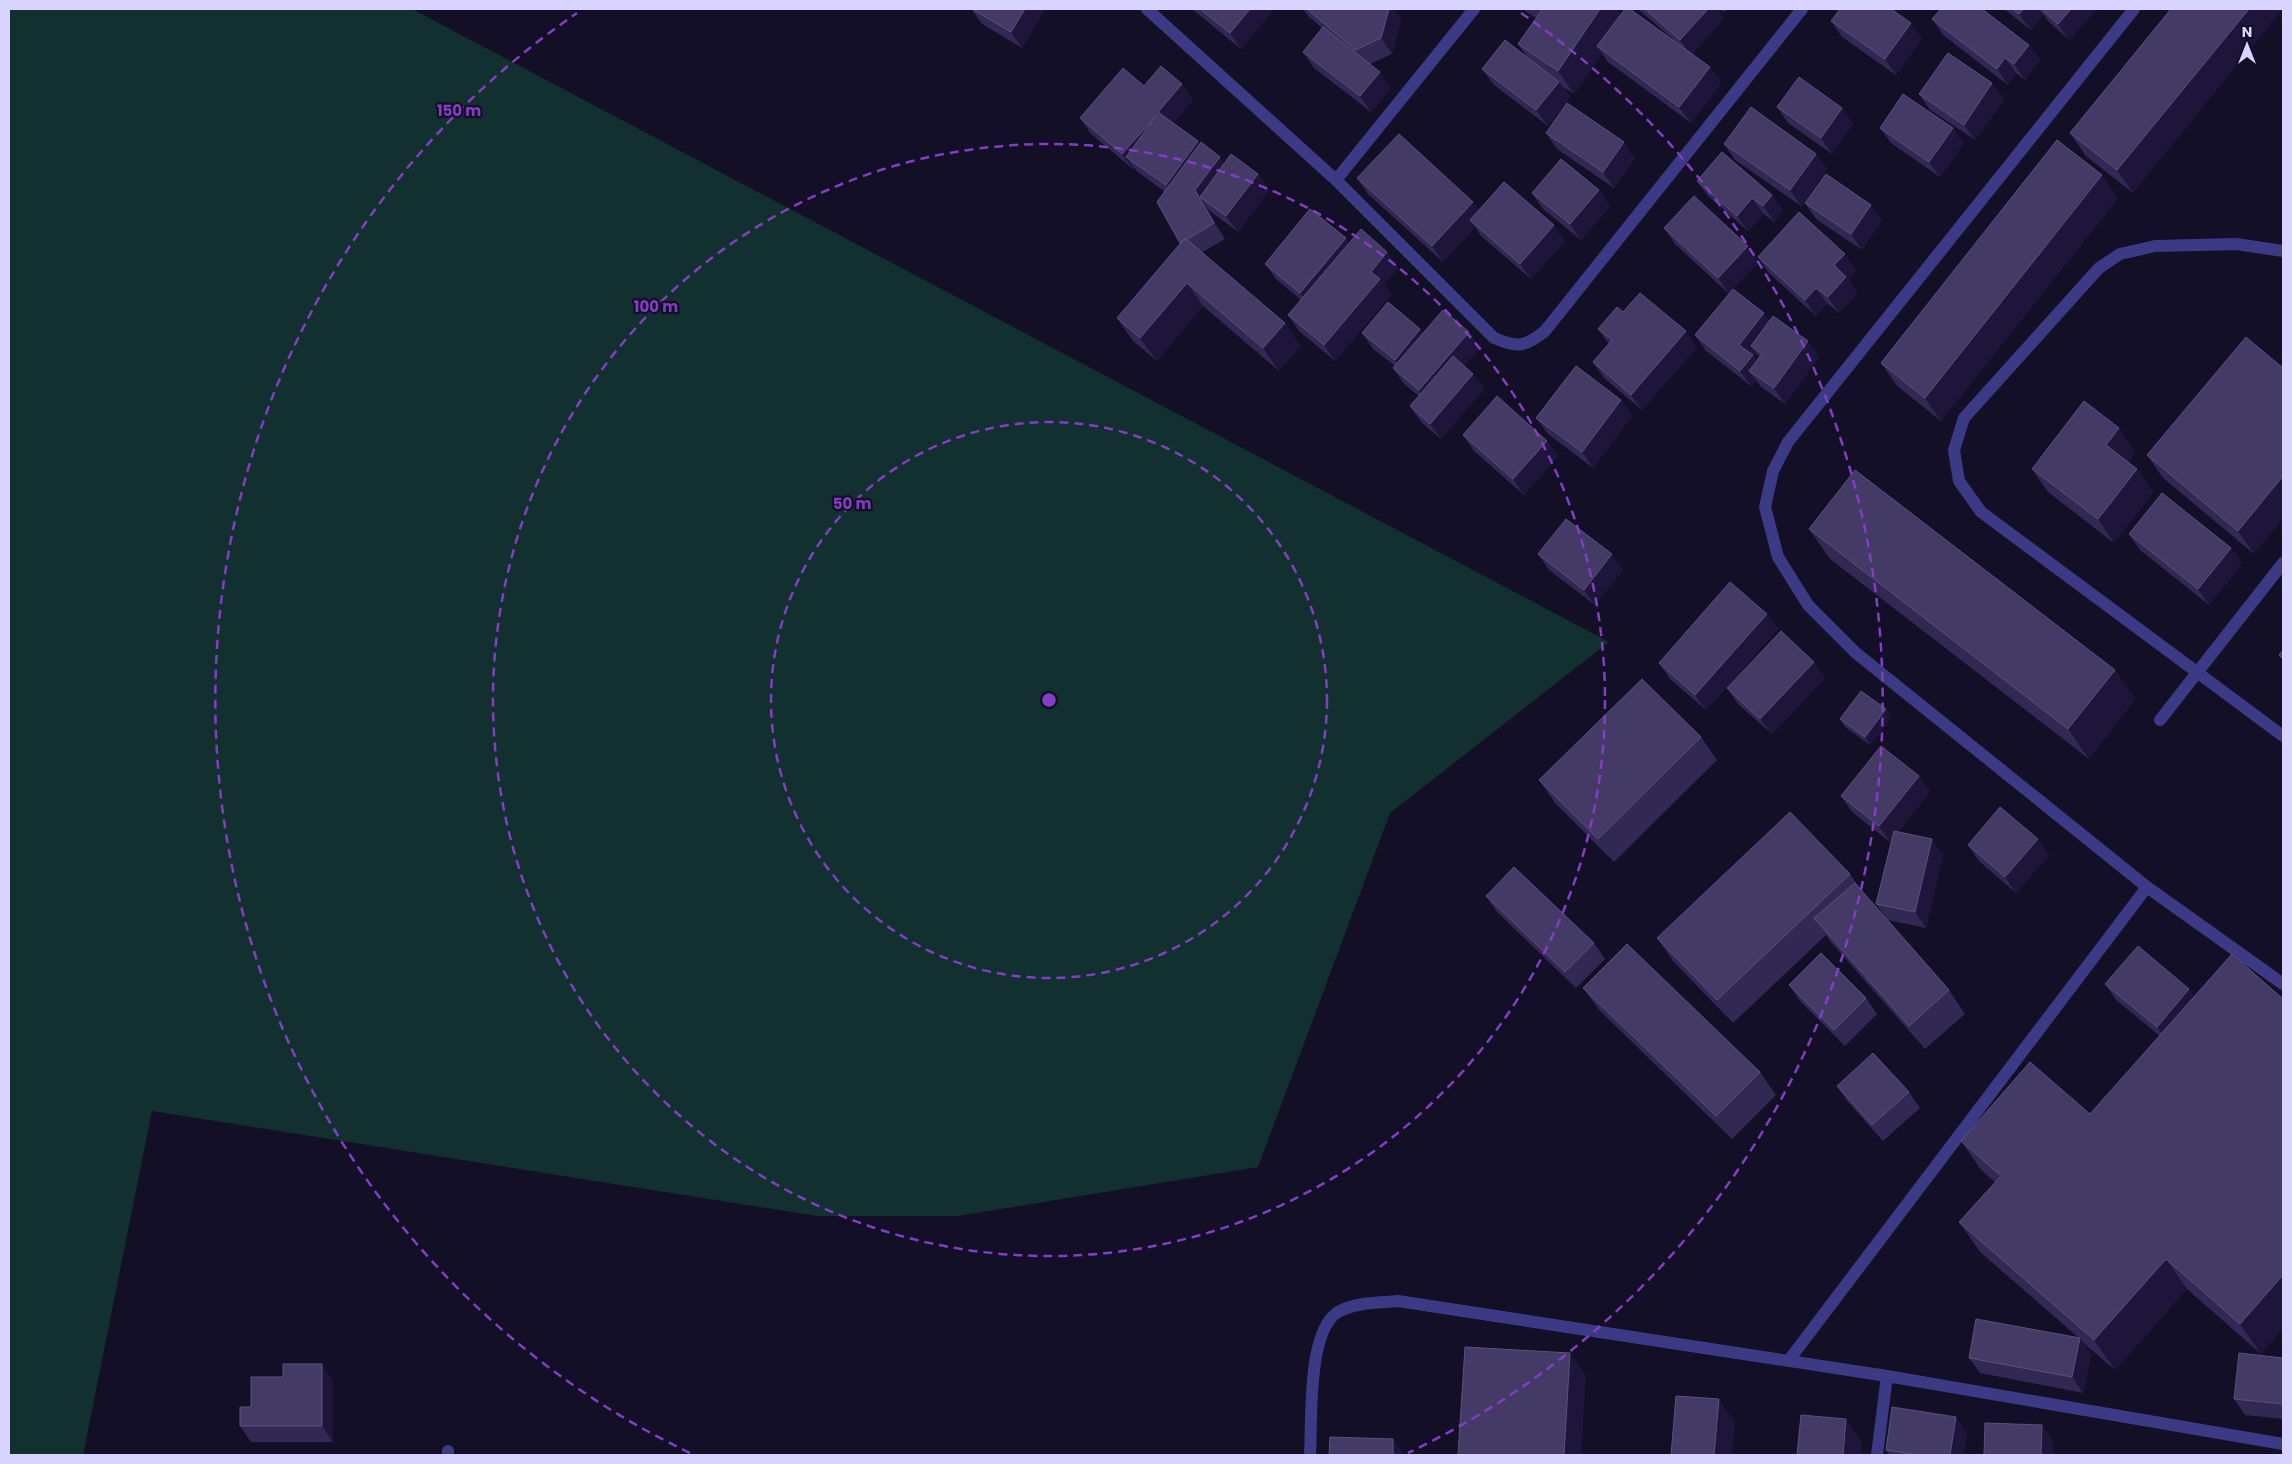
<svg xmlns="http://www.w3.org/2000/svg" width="2292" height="1464" viewBox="0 0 2292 1464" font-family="Poppins,sans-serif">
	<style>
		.green { fill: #12302f }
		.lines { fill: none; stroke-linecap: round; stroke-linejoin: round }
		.service { stroke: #3d3a85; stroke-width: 12 }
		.minor { stroke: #3d3a85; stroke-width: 12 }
		.tertiary { stroke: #3d3a85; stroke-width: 12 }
		.wall { fill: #312854; fill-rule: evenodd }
		.shaded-wall { fill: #1d163a }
		.building { fill: #433a66; stroke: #5a527e }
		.ring { fill: none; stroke: #843dc5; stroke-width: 2.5; stroke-dasharray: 9 6 }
		.centre { fill: #843dc5; stroke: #130f26; stroke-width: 2.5 }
		.ring-label { font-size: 15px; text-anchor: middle; font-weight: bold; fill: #843dc5; stroke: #130f26; stroke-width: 4.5; stroke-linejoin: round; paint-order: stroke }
	</style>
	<rect width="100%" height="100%" fill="#130f26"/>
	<!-- green -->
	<path class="green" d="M9,9H412L1609,642L1390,813L1258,1167L958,1216H817L152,1111L83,1455H9Z"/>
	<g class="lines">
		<!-- service -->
		<path class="service" d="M2283,251L2236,244L2155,246L2120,254L2099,268L1964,418L1954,450L1959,481L1981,512L2283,736
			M2160,720L2283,563"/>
		<!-- minor -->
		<path class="minor" d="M1147,9L1336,180L1494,338C1518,348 1525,347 1545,331L1802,9
			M2134,9L1788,442L1773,471L1765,507L1778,557L1808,605L1856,653L2147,887L2283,984
			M1336,180L1474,9
			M1789,1360L2147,887
			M448,1455V1451
			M1877,1455L1887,1376"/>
		<!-- tertiary -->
		<path class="tertiary" d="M1310,1455C1312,1421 1307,1331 1338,1312C1356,1302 1379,1303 1398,1301L1887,1376L2283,1444"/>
	</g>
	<!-- wall -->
	<path class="wall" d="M971,9H1045L1022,48L982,24Z
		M1192,9H1274L1241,49Z
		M1303,9H1394L1401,19L1392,54L1370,64L1391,88L1371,112L1314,68L1303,52L1322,28L1308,16Z
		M1522,9H1616L1620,14L1676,42L1638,9H1717L1724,19L1692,54L1710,67L1721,83L1691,123L1608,62L1602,53L1574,94L1563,87L1570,97L1548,126L1494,85L1482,69L1527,57L1518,44L1536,18Z
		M1718,9H1728L1724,12Z
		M2004,9H2097L2069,40L2048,21L2043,14L2031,30Z
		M2171,9L2133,193L2086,156L2070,133Z
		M1932,19L2029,45L2040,60L2025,80L2016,73L2008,85L1943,35Z
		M1831,21L1922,38L1896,75L1842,37Z
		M1182,84L1193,100L1173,123L1224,163L1258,174L1269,190L1238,232L1211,212L1208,209L1225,239L1201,253L1301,346L1279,371L1203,306L1157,361L1133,341L1117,318L1181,243L1165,192L1138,172L1134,168L1133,169L1091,134L1080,118L1144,86Z
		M1919,94L2004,99L1975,140L1930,110Z
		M1777,107L1842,108L1853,124L1832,154L1788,123Z
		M1880,128L1964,143L1940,177L1891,143Z
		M1546,133L1635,158L1614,188L1557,149Z
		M1724,144L1816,154L1827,169L1801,206L1735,160Z
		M1357,178L1473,202L1479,211L1565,241L1531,279L1481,236L1475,227L1443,262L1368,194Z
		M1697,181L1772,195L1783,211L1774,222L1764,214L1748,231L1708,196Z
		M1599,190L1610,206L1581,240L1543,209L1532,193Z
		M2118,198L1941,421L1897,386L1881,363Z
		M1805,203L1882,220L1862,250L1816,219Z
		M1664,228L1759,262L1733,289L1770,321L1819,357L1785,404L1760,386L1756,380L1751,386L1706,351L1695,335L1729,294L1675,244ZM1756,353L1759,357L1757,361L1753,356Z
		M1349,243L1387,252L1398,268L1384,285L1391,295L1335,361L1299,331L1288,315L1301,300L1276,279L1265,264Z
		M1758,257L1856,270L1848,279L1857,293L1839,313L1827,303L1816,316L1769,273Z
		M1623,312L1697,347L1642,410L1604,378L1593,362L1609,344L1598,329Z
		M1469,332L1480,348L1464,366L1473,374L1484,389L1441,439L1421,422L1410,406L1419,396L1404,384L1393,368L1395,366L1373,349L1362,333Z
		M2283,368L2254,554L2163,478L2147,455Z
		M1621,400L1632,416L1593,468L1548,434L1536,418Z
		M1463,435L1547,441L1558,456L1524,495L1474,451Z
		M2135,452L2128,462L2137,469L2153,492L2114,543L2048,492L2032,469Z
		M1809,529L2115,670L2135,699L2089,759L1830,559Z
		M2129,534L2231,548L2242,563L2209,605L2140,550Z
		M1538,554L1623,570L1595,605L1549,570Z
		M1778,629L1706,710L1670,679L1659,663Z
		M1814,662L1825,678L1772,734L1738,704L1727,688Z
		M1892,717L1870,745L1845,727L1840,719Z
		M1701,737L1717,760L1614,862L1555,803L1539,780Z
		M1919,776L1930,792L1898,832L1943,855L1926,928L1888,920L1876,904L1892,839L1890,842L1852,812L1841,796Z
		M1968,845L2049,855L2016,893L1979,861Z
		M1850,874L1864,894L1949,990L1965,1014L1925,1049L1830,941L1826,935L1733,1023L1673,961L1657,938Z
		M1486,896L1594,943L1605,959L1576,988L1497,912Z
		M2105,984L2194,997L2283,999V1328L2261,1354L2187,1289L2115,1370L2080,1340L2091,1354L2083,1393L1980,1373L1969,1358L2079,1338L1980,1252L1959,1222L1995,1182L1981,1170L1961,1141L2090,1114L2160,1036L2116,1000Z
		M1789,985L1866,998L1877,1014L1845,1046L1800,1001Z
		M1583,988L1760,1072L1776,1095L1732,1139L1600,1011Z
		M1837,1086L1909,1092L1920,1108L1883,1141L1848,1102Z
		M2283,1358V1419L2245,1415L2234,1399Z
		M333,1380V1442H251L240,1426L251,1407Z
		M1967,1433L1963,1455H1889L1886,1450Z"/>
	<!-- shaded-wall -->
	<path class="shaded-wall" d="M1025,9H1045L1022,48L1011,32Z
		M1250,9H1274L1241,49L1230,33Z
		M1389,9H1394L1401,19L1392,54L1381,38Z
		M1600,9H1616L1624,20L1597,46L1602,53L1574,94L1558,71Z
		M1708,9H1717L1724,19L1691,56L1680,40Z
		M2024,9H2039L2043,14L2031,30L2019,14Z
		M2071,9H2097L2069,40L2058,24Z
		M2249,9H2283L2133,193L2117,170Z
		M1911,23L1922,38L1896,75L1885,59Z
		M2029,45L2040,60L2025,80L2014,64Z
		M2005,58L2016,73L2008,85L1997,69Z
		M1710,67L1721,83L1691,123L1679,107Z
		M1380,72L1391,88L1371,112L1360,96Z
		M1559,82L1570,97L1548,126L1536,110Z
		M1992,83L2004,99L1975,140L1964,125Z
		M1182,84L1193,100L1169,128L1158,112Z
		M1842,108L1853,124L1832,154L1821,138Z
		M1156,116L1126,157L1134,168L1133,169L1122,154Z
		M1953,128L1964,143L1940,177L1929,162Z
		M1198,141L1209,156L1177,201L1166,185Z
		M1624,142L1635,158L1614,188L1603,172Z
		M1816,154L1827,169L1801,206L1790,190Z
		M1220,157L1231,172L1200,197L1208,209L1225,239L1214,223L1195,190Z
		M1258,174L1269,190L1238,232L1226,216Z
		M2102,175L2118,198L1941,421L1925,398Z
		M1599,190L1610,206L1581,240L1570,224Z
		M1772,195L1783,211L1774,222L1763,206Z
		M1752,198L1764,214L1748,231L1737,216Z
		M1473,202L1484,218L1470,220L1475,227L1443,262L1432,246Z
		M1871,205L1882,220L1862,250L1851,234Z
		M1554,225L1565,241L1531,279L1520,264Z
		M1346,238L1357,254L1311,308L1300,293Z
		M1748,246L1759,262L1729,294L1718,278Z
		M1387,252L1398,268L1384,285L1391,295L1335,361L1324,345L1371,272Z
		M1845,254L1856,270L1848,279L1857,293L1839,313L1828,297L1834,265Z
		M1187,283L1203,306L1157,361L1140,338Z
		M1816,288L1827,303L1816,316L1805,300Z
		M1764,313L1775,329L1751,346L1756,353L1753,356L1764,371H1749L1756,380L1751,386L1740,371L1739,345Z
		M1285,323L1301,346L1279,371L1263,348Z
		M1420,329L1432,345L1406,375L1395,360Z
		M1686,331L1697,347L1642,410L1631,395Z
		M1469,332L1480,348L1430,406L1419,390Z
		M1808,341L1819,357L1785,404L1774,388Z
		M1473,374L1484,389L1441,439L1430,424Z
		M1621,400L1632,416L1593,468L1582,452Z
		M2119,428L2135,452L2123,468L2106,445Z
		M1547,441L1558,456L1524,495L1513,479Z
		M2137,469L2153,492L2114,543L2098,519Z
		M2283,476V519L2254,554L2238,531Z
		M2231,548L2242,563L2209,605L2198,589Z
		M1612,554L1623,570L1595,605L1584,590Z
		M1767,614L1778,629L1706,710L1695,695Z
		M1814,662L1825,678L1772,734L1760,719Z
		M2115,670L2135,699L2089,759L2068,729Z
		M1886,709L1892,717L1870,745L1865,737Z
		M1919,776L1930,792L1890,842L1879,826Z
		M1932,839L1943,855L1926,928L1915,912Z
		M2038,839L2049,855L2016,893L2005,877Z
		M2189,989L2200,1005L2168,1042L2157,1027Z
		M2166,1259L2187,1289L2115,1370L2094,1340Z
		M2283,1275V1328L2261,1354L2240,1324Z
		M2080,1338L2091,1354L2083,1393L2072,1377Z
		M1570,1353L1586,1376L1581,1455H1564Z
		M322,1364L333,1380V1442L322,1426Z
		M1719,1399L1735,1422L1732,1455H1714Z
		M1956,1417L1967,1433L1963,1455H1950Z
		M1846,1419L1862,1442L1861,1455H1843Z
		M2042,1425L2053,1441V1455H2041Z
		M1393,1439L1404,1454V1455H1393Z"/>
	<!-- building -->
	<path class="building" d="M972,9H1025L1011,32Z
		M1200,9H1250L1230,33Z
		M1307,9H1389L1381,38L1355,50Z
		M1540,9H1600L1558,71L1518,44L1542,10Z
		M1625,9H1630L1710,67L1679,107L1597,46Z
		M1645,9H1708L1680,40Z
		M1840,9H1891L1911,23L1885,59L1831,21Z
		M1941,9H1982L2029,45L2014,64L2005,58L1997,69L1932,19Z
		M2013,9H2024L2019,14Z
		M2041,9H2071L2058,24Z
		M2171,9H2249L2117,170L2070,133Z
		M1323,27L1380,72L1360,96L1303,52Z
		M1505,40L1559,82L1536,110L1482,69Z
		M1948,53L1992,83L1964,125L1919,94Z
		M1161,66L1182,84L1158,112L1198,141L1166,185L1126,157L1156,116L1122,154L1080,118L1123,68L1144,86Z
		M1799,77L1842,108L1821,138L1777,107Z
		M1903,94L1953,128L1929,162L1880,128Z
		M1567,103L1624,142L1603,172L1546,133Z
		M1751,107L1816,154L1790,190L1724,144Z
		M1399,134L1473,202L1432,246L1357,178Z
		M2057,140L2102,175L1925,398L1881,363Z
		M1201,142L1220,157L1195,190L1214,223L1186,240L1185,238L1180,243L1157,202Z
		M1722,152L1772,195L1763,206L1752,198L1737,216L1697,181Z
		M1231,154L1258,174L1226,216L1200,197Z
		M1561,159L1599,190L1570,224L1532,193Z
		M1826,174L1871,205L1851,234L1805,203Z
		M1504,182L1554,225L1520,264L1470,220Z
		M1694,196L1748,246L1718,278L1664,228Z
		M1310,209L1346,238L1300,293L1265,264Z
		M1799,212L1845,254L1834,265L1846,277L1828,297L1816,288L1805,300L1758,257Z
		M1361,229L1387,252L1371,272L1380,279L1324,345L1288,315Z
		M1185,238L1285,323L1263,348L1187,283L1140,338L1117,318Z
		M1733,289L1764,313L1739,345L1753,355L1740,371L1695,335Z
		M1640,293L1686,331L1631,395L1593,362L1612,340L1598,329L1617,307L1623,312Z
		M1388,302L1420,329L1395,360L1362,333Z
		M1443,310L1469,332L1419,390L1393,368Z
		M1773,316L1808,341L1774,388L1749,371L1762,354L1751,346Z
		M2246,337L2283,368V476L2238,531L2147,455Z
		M1453,356L1473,374L1430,424L1410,406Z
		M1576,366L1621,400L1582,452L1536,418Z
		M1497,396L1547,441L1513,479L1463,435Z
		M2084,401L2119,428L2106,445L2137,469L2098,519L2032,469Z
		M1855,470L2115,670L2068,729L1809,529Z
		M2162,493L2231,548L2198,589L2129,534Z
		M1566,519L1612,554L1584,590L1538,554Z
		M1730,582L1767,614L1695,695L1659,663Z
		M1781,631L1814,662L1760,719L1727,688Z
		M2283,650V659L2279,655Z
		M1642,679L1701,737L1598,839L1539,780Z
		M1861,691L1886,709L1865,737L1840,719Z
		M1881,746L1919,776L1879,826L1841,796Z
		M2000,807L2038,839L2005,877L1968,845Z
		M1790,812L1850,874L1717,1000L1657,938Z
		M1894,831L1932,839L1915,912L1876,904Z
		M1514,867L1594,943L1565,972L1486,896Z
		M1855,883L1949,990L1909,1026L1814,918Z
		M1627,944L1760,1072L1716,1116L1583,988Z
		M2138,946L2189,989L2157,1027L2105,984Z
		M1821,953L1866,998L1834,1030L1789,985Z
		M2232,954L2283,999V1275L2240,1324L2166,1259L2094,1340L1959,1222L2001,1176L1961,1141L2030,1062L2090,1114Z
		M1873,1053L1909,1092L1872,1125L1837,1086Z
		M1976,1319L2080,1338L2072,1377L1969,1358Z
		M1465,1347L1570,1353L1564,1455H1458Z
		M2239,1353L2283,1358V1404L2234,1399Z
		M283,1364H322V1426H240V1407H251V1377H283Z
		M1676,1396L1719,1399L1714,1455H1671Z
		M1892,1407L1956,1417L1950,1455H1919L1886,1450Z
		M1801,1415L1846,1419L1843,1455H1797Z
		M1985,1423L2042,1425L2041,1455H1984Z
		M1330,1437L1393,1439V1455H1329Z"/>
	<!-- distance rings -->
	<g class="ring">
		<circle cx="1049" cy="700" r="278"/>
		<circle cx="1049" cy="700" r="556"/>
		<path d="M690 1453A834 834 0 0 1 577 13M1521 13A834 834 0 0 1 1408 1453"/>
	</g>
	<circle cx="1049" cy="700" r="8" class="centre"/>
	<g class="ring-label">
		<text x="459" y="116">150 m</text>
		<text x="656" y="312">100 m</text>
		<text x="852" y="509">50 m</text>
	</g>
	<!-- border -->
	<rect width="2292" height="1464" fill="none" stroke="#d9d4ff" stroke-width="20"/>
	<!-- north arrow -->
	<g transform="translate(2247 45)" stroke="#130f26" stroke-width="4" paint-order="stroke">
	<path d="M0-4L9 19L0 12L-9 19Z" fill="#d9d4ff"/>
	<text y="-8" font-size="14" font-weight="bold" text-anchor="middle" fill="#d9d4ff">N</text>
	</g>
</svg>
